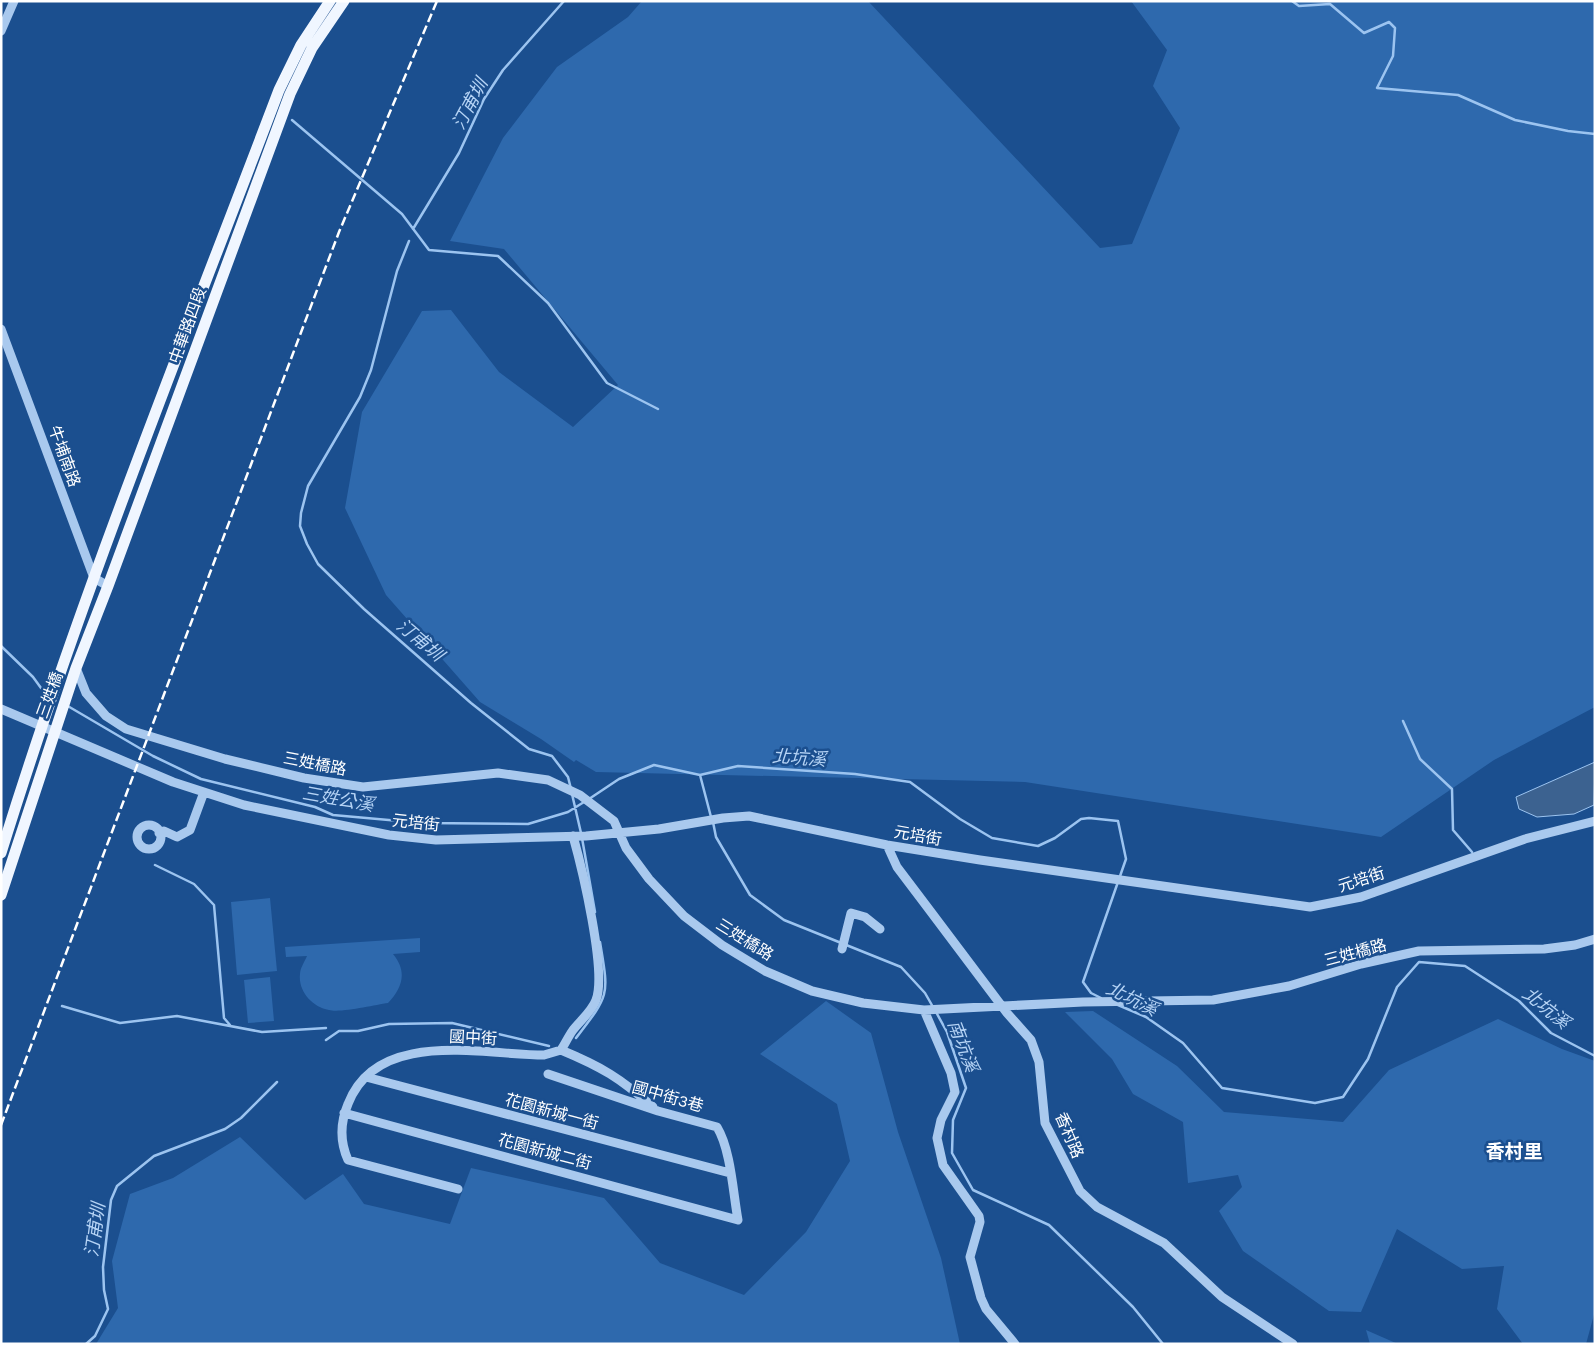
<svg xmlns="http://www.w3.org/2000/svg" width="1596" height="1345" viewBox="0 0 1596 1345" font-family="Karla,'Noto Sans TC',sans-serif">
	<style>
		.green { fill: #2e69ad }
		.water { fill: #3c6290; stroke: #9cc4f0 }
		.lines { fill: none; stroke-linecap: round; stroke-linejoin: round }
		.stream { stroke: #9cc4f0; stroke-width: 2.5 }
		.minor { stroke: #a9c9ee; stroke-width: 9 }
		.major { stroke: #f0f6ff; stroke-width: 11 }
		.rail { stroke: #fff; stroke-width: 2.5; stroke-dasharray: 9 4; stroke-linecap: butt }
		.labels { text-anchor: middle; stroke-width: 5; stroke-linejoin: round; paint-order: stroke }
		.street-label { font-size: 16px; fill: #fff; stroke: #1b4f8f }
		.water-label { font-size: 18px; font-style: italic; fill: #b5d3f5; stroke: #1b4f8f }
		.quarter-label { font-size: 19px; font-weight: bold; fill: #fff; stroke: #1b4f8f }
	</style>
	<rect width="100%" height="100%" fill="#1b4f8f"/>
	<!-- green -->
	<path class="green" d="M642,1H868L1100,248L1132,244L1180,128L1153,86L1167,50L1131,1H1595V707L1494,760L1381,837L1025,782L596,772L576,760L574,762L541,739L480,702L386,595L345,508L362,412L422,311L451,310L499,372L573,427L618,385L504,249L450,241L503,138L557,67L628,17Z
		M270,898L277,971L237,975L231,902Z
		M420,938V952L393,954C408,972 402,988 388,1003C374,1005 341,1013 329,1010C312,1007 298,991 300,974C300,968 305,961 307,956L286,957L285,947Z
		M270,977L274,1021L248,1023L244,980Z
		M826,1001L871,1033L898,1132L941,1258L960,1344H96L118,1308L112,1261L130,1194L173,1178L240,1137L305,1200L343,1174L364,1204L450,1224L471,1168L604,1198L660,1263L744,1295L806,1232L850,1161L837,1104L760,1054Z
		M1093,1011L1177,1066L1224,1112L1343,1122L1389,1070L1498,1019L1562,1049L1595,1061V1311L1586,1344H1523L1497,1309L1504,1266L1462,1269L1397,1229L1361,1312L1329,1311L1243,1251L1219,1211L1242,1187L1238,1175L1188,1183L1183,1122L1133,1094L1112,1059L1065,1012Z
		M1366,1330L1398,1344H1370Z"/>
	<!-- water -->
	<path class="water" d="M1595,762L1594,805L1574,814L1537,817L1519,809L1516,797Z"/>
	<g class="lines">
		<!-- stream -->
		<path class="stream" d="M1292,1L1299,6L1330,4L1364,33L1389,22L1395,28L1393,56L1377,88L1458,95L1515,120L1568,131L1595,134
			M292,120L402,214L429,250L498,256L548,303L607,383L658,409
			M413,229L459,153L484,99L503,70L564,1
			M409,241L397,271L371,370L360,397L308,486L301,513L300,526L307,544L318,564L364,609L471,703L529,749L552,756L568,777L571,789
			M1,646L33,677L41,688L49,693
			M66,705L153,756L201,779L315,807L333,815L422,823L528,824L568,812L584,802
			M1403,721L1420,759L1452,789L1453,830L1472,852
			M700,775L711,817
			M572,794L581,833
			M589,799L619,779L654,765L700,775L738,766L855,774L910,782L960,819L992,838L1038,846L1055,838L1081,819L1089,818L1118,821L1126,859L1083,982L1091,993L1101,998
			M713,822L716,837L750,895L784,920L901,967L925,993L933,1007
			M582,838L595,912
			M155,865L194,884L214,905L224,1018L230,1025
			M1118,1005L1146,1017L1183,1043L1222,1088L1315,1103L1343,1097L1368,1059L1397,987L1419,962L1465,966L1519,1001L1551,1033L1595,1056
			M62,1006L120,1023L177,1016L262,1032L326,1028
			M936,1012L947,1032L966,1088L953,1120L952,1153L973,1190L1049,1225L1133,1307L1163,1344
			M576,1038C610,994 609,996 600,942
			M326,1040L339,1031H358L389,1024L452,1023L549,1046
			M86,1344L95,1336L108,1309L104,1290L103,1267L111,1200L117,1186L154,1156L225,1129L241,1118L277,1082"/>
		<!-- minor -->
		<path class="minor" d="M1,31L14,1
			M1,329L94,578L108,586
			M76,668L86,693L106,716L126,729L225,759L304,778L363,787L498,773L548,780L580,795L614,821L626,848L649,879L684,916L722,945L765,971L812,991L863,1003L924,1010L1083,1002L1213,1000L1289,986L1361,964L1419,951L1544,949L1575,945L1595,939
			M1,709L173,782L244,805L389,835L436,840L586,836L659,829L723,818L749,816L887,845L980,860L1310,907L1361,897L1525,839L1595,821
			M137 837a12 12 0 1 1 24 0a12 12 0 1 1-24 0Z
			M159,833L164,831L177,837L190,830L204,792
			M887,845L897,867L928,908L1007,1013L1031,1040L1039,1062L1045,1123L1080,1191L1097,1207L1164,1243L1222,1297L1293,1344
			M842,949L851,913L865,917L880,929
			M924,1010L951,1073L955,1092L941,1120L937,1138L943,1165L979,1216L980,1222L970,1257L981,1298L986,1309L1015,1344
			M561,1050C602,1067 620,1078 653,1107
			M366,1077L730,1173
			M344,1113L738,1220C733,1193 731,1150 717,1127L658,1111L548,1074
			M458,1189L348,1160C340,1142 340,1123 348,1104C377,1028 483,1055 544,1055L561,1050C565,1044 568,1037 573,1030C580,1021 592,1011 596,1000C607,972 582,868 573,836"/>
		<!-- major -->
		<path class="major" d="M1,853C81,594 183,343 279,90L301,45L330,1
			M1,895L76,668L108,586L290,94L312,48L344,1"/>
		<!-- rail -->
		<path class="rail" d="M1,1125L339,232L437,1"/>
	</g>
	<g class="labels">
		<!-- street labels -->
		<g class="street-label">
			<text transform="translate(187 325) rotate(-70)" y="6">中華路四段</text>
			<text transform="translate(65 456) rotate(70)" y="6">牛埔南路</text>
			<text transform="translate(49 695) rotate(-70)" y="6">三姓橋</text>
			<text transform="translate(315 763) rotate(11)" y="6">三姓橋路</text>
			<text transform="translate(416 822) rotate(6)" y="6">元培街</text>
			<text transform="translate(918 835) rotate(10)" y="6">元培街</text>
			<text transform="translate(1361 879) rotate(-18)" y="6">元培街</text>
			<text transform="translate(745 939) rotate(32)" y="6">三姓橋路</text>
			<text transform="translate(1355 952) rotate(-15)" y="6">三姓橋路</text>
			<text transform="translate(473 1037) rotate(3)" y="6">國中街</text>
			<text transform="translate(668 1096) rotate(16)" y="6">國中街3巷</text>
			<text transform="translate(552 1111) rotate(15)" y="6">花園新城一街</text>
			<text transform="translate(1070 1135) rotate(67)" y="6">香村路</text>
			<text transform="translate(545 1151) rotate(15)" y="6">花園新城二街</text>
		</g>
		<!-- water labels -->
		<g class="water-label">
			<text transform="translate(470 104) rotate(-62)" y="6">汀甫圳</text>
			<text transform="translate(420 640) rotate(40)" y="6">汀甫圳</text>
			<text transform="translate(799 758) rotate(4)" y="6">北坑溪</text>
			<text transform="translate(338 799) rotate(10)" y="6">三姓公溪</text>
			<text transform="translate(1132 999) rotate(26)" y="6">北坑溪</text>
			<text transform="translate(1546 1008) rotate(39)" y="6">北坑溪</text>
			<text transform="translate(963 1046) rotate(69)" y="6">南坑溪</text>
			<text transform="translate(95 1230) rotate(-82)" y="6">汀甫圳</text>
		</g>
		<!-- quarter labels -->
		<g class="quarter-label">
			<text x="1514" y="1158">香村里</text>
		</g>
	</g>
	<!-- border -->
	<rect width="1596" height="1345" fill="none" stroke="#ffffff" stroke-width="5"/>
</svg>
